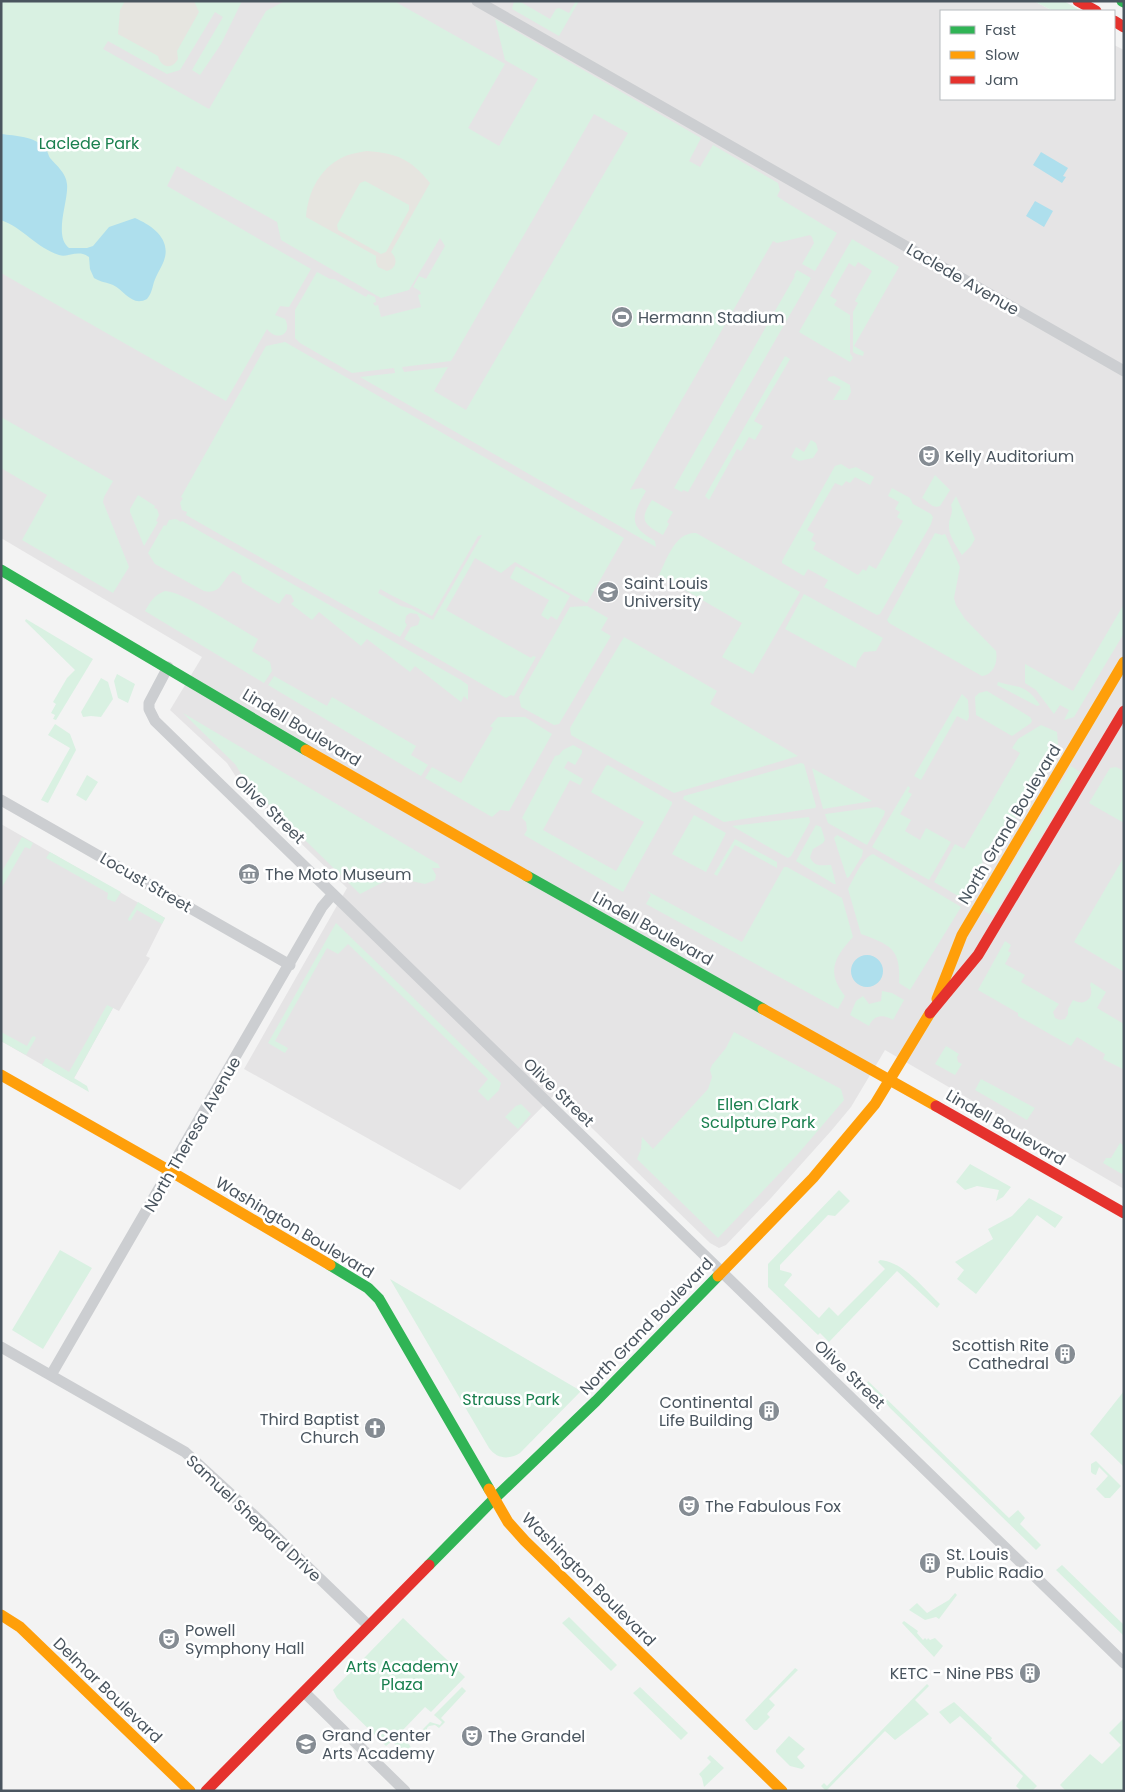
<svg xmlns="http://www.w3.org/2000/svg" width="1125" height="1792" viewBox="0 0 1125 1792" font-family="Poppins,sans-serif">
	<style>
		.education { fill: #e5e4e5 }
		.green { fill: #d9f1e2; fill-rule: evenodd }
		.sand { fill: #e6e5e0; fill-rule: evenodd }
		.water { fill: #aedfed }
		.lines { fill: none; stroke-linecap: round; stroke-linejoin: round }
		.street { stroke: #ccced1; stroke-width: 11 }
		.fast { stroke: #30b455; stroke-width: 11 }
		.slow { stroke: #ff9f0a; stroke-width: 11 }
		.jam { stroke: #e5322d; stroke-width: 11 }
		.labels { text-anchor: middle; stroke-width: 5; stroke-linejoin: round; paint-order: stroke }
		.park-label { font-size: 16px; fill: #1a804f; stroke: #fff }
		.street-label { font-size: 16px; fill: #4a555f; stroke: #fff }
		.poi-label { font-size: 16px; fill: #4a555f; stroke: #fff; text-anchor: start }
	</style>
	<rect width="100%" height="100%" fill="#f3f3f3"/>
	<!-- education -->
	<path class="education" d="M1,1H1034L1053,11H941V99H1114V45L1124,50V1189L885,1050L851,1107L831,1131L771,1198L726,1245L719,1248L710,1243L556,1093L460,1190L244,1069L347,888L242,786L227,763L170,710L202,657L1,538Z
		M1,824L165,918L146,956L150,958L119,1011L113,1008L72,1082L1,1041Z"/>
	<!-- green -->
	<path class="green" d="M1,1H242L221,44L200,75L192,70L223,17L215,12L180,70L167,74L108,41L103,49L209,109L266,11L285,1H394L505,64L468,128L499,146L538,79L505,60L495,19L701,138L689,161L700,167L713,145L778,183L780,190L777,196L784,201L837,233L815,271L802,264L814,243L812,237L810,235L777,243L773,241L630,490L642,488L646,491C639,504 627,520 642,532C646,536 651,538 655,541L656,547L360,377L395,373L394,368L352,373L300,343L295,338V310L317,272L330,279H334L366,297L368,294L375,297L376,302L373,303L375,306L378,305L381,317L421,307L418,295L421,294L420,291L413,287L419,276L426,279L445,246L440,238L409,290L381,298L281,240L277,222L177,166L167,186L311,269L289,307L280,306L275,315L285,319C293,334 277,342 267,329L226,401L1,273ZM594,114L628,133L466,410L434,391L448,367L404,372L402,367L451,361Z
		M514,1H519L550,19L556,9L559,8L569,13L576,1H579L559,36L512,9Z
		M1034,1H1064L1081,11H1053Z
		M852,239L899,267L854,346L864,352L863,356L856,354L853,352V312L858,303L855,301L872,271L858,262L855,267L849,263L830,296L837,300L834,305L850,315V353L853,358L850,362L799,332Z
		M797,270L811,278L688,492L683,490L682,492L674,488L795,276L794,275Z
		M285,342L624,538L587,603L515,562L501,573L475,558L446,610L531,658L533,656L536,657L514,696L511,695L506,698L404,639L411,627L418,625L420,619L417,614L410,613L406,616L405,622L407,625L400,637L186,515L187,512L182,510L180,503L183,498L181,497L266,346ZM482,535L433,620L412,609L401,606L378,593L380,589C397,599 415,606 432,616L478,536Z
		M785,356L790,359L754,421L763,426L755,440L749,437L741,451L737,449L709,500L705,496Z
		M834,376L850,385L851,392L847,400H833L841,387L827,380L829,377Z
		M1,417L113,481L104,497L103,502L129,567L113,593L22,540L47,495L1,468Z
		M811,440L816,443L818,450L813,458L799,461L791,457L796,447L804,452Z
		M841,464L849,469L856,467L874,477L870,485L855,477L850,483L846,481L842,486L835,483L807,530L814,534L811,540L816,543L813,549L858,575L863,569L866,571L869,565L876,569L903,521L897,517L900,512L895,509L899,502L888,496L892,488L910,498L913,504L931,514L933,517L931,524L880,614L877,615L824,587L828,580L808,569L804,576L782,563V561L835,466Z
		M935,475L950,490L940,506C932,509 928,501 922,498Z
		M138,495L155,506L154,508L157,509L159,515L156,521L158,522L144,546L130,512V509Z
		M956,496L975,539L971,546L962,555C957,547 948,535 949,525C949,517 954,513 951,505Z
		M652,500L673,512L667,522L669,524L663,535C643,524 639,520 652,500Z
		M176,519L181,522L182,521L461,680L468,685V700L464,696L461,702L415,666L410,672L367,639L361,646L319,612L312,620L291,604L294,601L291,595L286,594L279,604L242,582L241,576L233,571C222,579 222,595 204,591L155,564L148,553L164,525L166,526L169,520Z
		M696,533L800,592L753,674L722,657L742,623L659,575C667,559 675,532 696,533Z
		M935,533L942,535L945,534L960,567L954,598L956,605L965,619L996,651C998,662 994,674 982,676L889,623L887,620Z
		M516,566L570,596L557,620L551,616L548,620L541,615L549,600L510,578Z
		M165,591C182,591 240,629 258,639L252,651L270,662L272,671L264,683L145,611C150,602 154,595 165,591Z
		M804,594L883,638L876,651L864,652L857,662L856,668L785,629Z
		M1124,604V633L1074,717L1064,720L1069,710L1060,705L1054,714L1036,690L1025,683V664L1073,691Z
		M587,606L608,618L601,630L611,636L559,724L554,725L521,707L519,697L570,607Z
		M26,619L93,659L56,720L53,719L55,715L51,713L56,704L53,702L67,678L75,670L25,621Z
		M624,637L717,691L710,704L798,756L674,793L571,735L570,728Z
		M117,674L135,684L128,703L118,698L114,681Z
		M274,676L327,706L332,697L416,746L411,755L428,765L421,776L268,685Z
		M101,678L108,682L113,699L101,717L91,716L83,717L81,712Z
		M998,682C1019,688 1026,684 1040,705L1037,706L997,685Z
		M987,691L1030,717L1032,720L1031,723L1012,736L976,715L975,697L979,693Z
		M962,694L968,700L969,717L967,721L957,716L921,780L914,776Z
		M183,713L438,864L440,868H432L436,875L435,880L425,884L393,877L360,894L247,783L235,764Z
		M498,717H525L552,734L509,811L500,810L492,817L425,778L432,767L461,783L493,728L490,726Z
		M55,724L70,734L76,750L48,803L41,800L70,748L48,735Z
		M1041,725L1057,732L1058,744L1009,829L997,834L982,860L984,870L965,900L934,882L955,844L964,849L1020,753L1012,748L1018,739Z
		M573,745L582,750V753L575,765L568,761L564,768L583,779L580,785L570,780L543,830L616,871L644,822L591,792L606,766L608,765L672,802V804L623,892L524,835L527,830L526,822L522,818L555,756L559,755L563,750Z
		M801,763L804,764L816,806L815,808L724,822L683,799L684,796Z
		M1071,766L1080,772L993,916L984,911Z
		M1116,767L1124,771V823L1089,803L1110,768Z
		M812,768L872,801L823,809Z
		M87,775L98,782L86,801L76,795Z
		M908,786L910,788L908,792L912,794L900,814L911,820L905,831L920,840L926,828L951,842L929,880L872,847Z
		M877,807L885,811L884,815L867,845L828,823L825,814Z
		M694,815L726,833L706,872L672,854Z
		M809,817L810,822L791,856L788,858L732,826Z
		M816,825L821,827L825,840L823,843L813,849L810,857C815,868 821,865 831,865L836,884H834L796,861Z
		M837,835L863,850L862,856L849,877L847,878L834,838Z
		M22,837L33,843L30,849L25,847L1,889V873Z
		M735,839L777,862V868L735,845L717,876L714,874Z
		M50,852L121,892L115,902L107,899L108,893L46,858Z
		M873,854L961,907L910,990L899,983C901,949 891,945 861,934L848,889C853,880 863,857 873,854Z
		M1124,857V972L1074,942Z
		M784,867H787L842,898L853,937C834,958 826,972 845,996L838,1009L646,904L651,895L647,891L742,942Z
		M138,902L165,918L162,924L137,910L131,920L129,921L128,919Z
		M336,923L501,1083L499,1090L488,1101L478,1091L488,1079L348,944L338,954L327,948L275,1041L288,1048L285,1053L268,1043Z
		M1005,941L1011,945L1008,951L1011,953L1005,964L1025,975L1021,982L1059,1004L1053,1012L1055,1018L1060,1020L1065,1019L1068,1014V1009L1073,1000C1085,1007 1095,998 1090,985L1091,982L1106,992L1097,1008L1124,1024L1123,1069L1103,1059L1105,1054L1077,1037L1071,1046L1018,1016V1013L978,990Z
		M882,991L892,993L904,1000L893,1020C883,1014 874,1015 869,1026L850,1015L856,1001L863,996L869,1004L881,1001Z
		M107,1005L113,1008L74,1078L87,1086L89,1092L42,1065L46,1058L69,1072Z
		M1,1032L27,1046L32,1037L34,1036L36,1038L26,1055L1,1041Z
		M734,1032L841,1089L844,1100L798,1154L718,1238L637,1159L641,1149L642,1137L653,1149L708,1089L712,1077L710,1070L712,1065L726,1048Z
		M946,1046L959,1054L957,1057L958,1062L962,1064L955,1075L935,1064Z
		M981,1079L1035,1108L1027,1120L975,1090Z
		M521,1104L531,1114L518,1129L505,1117L516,1106Z
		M1120,1143L1124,1146V1154L1121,1159L1124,1161V1170L1122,1174L1103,1163L1106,1158H1111Z
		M970,1164L1011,1187L1003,1197L996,1201L999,1190L977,1186L965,1190L956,1182Z
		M839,1190L850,1201L835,1216L828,1215L780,1265V1270L791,1273L792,1275L784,1285L819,1318L829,1307L838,1316L885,1269L878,1262L880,1260C904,1262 923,1288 940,1304L937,1308L897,1271L829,1342L820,1333L818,1335L768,1287V1264Z
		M1029,1198L1063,1217L1055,1228L1037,1215L976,1294L957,1279L964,1270L955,1262L993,1239L988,1229L1012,1216Z
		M60,1250L92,1268L43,1349L12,1330Z
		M390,1279L581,1391L520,1453C509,1460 497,1459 489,1448Z
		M868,1381L1009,1518L1018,1510L1025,1518L1020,1524L1041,1545L1036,1550L890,1408L882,1398L867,1383Z
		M1124,1391V1467L1090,1434Z
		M1096,1461L1121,1486L1110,1498H1105L1096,1489L1108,1476L1099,1467L1096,1475L1093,1474L1091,1472V1464Z
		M1062,1565L1124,1625V1636L1056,1570Z
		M955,1593L957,1595L939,1619L936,1617L925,1620L909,1610L917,1603L927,1613L949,1600Z
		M569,1617L617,1665L611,1671L562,1623Z
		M403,1618L465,1677L431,1712L425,1707L401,1732L412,1749L406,1756L392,1741L386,1746L337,1698L333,1690Z
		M904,1621L918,1631L917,1633L923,1640L925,1638L927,1640L928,1638L930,1640L935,1638L943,1646L934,1657L902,1623Z
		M795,1668L798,1670L769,1699L775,1705L767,1714L770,1717L757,1730H754L745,1720Z
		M927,1684L929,1686L915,1700L929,1714L895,1740L885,1731L826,1791L821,1786L824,1783L827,1786Z
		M462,1687L466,1691L441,1718L445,1722L439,1728L435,1725L429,1726L427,1728V1734L423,1729L430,1722L440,1725L442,1722L434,1715Z
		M640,1687L688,1733L681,1740L633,1693Z
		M954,1702L992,1738L991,1740L1037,1786L1032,1791H1021L1016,1786L1023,1776L960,1716L950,1724L939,1712Z
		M1124,1718V1791H1066L1060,1785L1090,1754L1102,1764L1121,1745L1109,1733Z
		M789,1736L805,1749L797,1757L805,1766L802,1769L790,1766L776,1752V1750Z
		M710,1755L724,1768L704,1787L702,1778L699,1774L711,1762L707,1758Z"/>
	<!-- sand -->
	<path class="sand" d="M125,1H194L199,12L177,51L178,59C172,70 161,68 158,56L118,34L120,10Z
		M367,151C396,153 411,159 430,183L391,252C398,259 397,268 387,271L378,267L376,262V256L306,217C308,191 321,165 348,155C354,153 361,152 367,151ZM365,181L409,205V210L386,252L381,254L338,230L337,225L360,183Z"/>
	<!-- water -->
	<path class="water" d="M1,134C16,136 34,136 45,148C48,151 48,155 50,158C57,166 66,173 67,184C69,200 53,236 69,248H87L93,246L109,227L135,218C153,226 173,240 163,263C161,268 158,272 156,277C152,285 153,292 147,299C132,307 125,291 113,285C106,282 100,282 94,278L90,269L89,257C78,249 68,258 59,255C37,248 23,228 1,220Z
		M1041,152L1068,168L1063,176L1066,177L1062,183L1033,165Z
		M1035,201L1053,211L1044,227L1026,216Z
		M851 971a16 16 0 1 1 32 0a16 16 0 1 1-32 0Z"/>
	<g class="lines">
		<!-- street -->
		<path class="street" d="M477,1L1124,371
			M168,667L149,703V709L155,721L1124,1663
			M1,800L290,965
			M1,1347L185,1452L258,1519L369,1626
			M51,1375L322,907L333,894
			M304,1692L405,1791"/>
		<!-- fast -->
		<path class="fast" d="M1122,1L1124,2
			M1,570L306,750
			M527,876L763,1009
			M330,1265L368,1288L379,1299L489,1489
			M429,1565L495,1498L596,1401L718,1276"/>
		<!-- slow -->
		<path class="slow" d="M306,750L527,876
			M937,999L962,935L1124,662
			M763,1009L936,1106
			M1,1075L170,1171L330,1265
			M718,1276L813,1178L875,1104L930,1013
			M489,1489L508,1522L525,1541L782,1791
			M1,1615L20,1627L190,1791"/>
		<!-- jam -->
		<path class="jam" d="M1078,1L1096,11
			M1114,21L1124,27
			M930,1013L978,955L1124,711
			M936,1106L1124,1213
			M206,1791L429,1565"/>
	</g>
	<!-- icons -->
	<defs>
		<g id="stadium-disc" transform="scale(1.125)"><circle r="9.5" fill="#858c93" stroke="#fff"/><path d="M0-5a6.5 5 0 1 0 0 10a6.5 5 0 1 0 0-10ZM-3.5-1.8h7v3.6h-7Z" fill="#fff"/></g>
		<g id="theatre-disc" transform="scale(1.125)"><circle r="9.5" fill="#858c93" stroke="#fff"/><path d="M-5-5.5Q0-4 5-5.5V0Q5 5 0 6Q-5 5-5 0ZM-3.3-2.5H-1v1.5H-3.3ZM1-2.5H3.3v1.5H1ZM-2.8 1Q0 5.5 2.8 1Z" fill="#fff"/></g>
		<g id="university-disc" transform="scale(1.125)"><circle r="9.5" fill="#858c93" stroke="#fff"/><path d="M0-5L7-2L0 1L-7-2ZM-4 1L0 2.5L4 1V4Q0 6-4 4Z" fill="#fff"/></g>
		<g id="museum-disc" transform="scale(1.125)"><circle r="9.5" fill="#858c93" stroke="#fff"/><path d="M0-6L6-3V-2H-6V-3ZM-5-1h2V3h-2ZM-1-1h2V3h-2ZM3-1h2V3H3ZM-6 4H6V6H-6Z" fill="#fff"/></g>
		<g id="building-disc" transform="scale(1.125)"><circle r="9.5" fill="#858c93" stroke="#fff"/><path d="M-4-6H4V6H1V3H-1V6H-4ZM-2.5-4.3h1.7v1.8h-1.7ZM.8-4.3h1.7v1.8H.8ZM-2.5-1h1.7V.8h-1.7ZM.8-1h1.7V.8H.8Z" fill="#fff"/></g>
		<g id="church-disc" transform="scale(1.125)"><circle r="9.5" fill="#858c93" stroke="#fff"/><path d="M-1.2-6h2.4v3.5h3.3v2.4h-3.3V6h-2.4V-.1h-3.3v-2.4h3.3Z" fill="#fff"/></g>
		<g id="school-disc" transform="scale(1.125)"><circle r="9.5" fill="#858c93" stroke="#fff"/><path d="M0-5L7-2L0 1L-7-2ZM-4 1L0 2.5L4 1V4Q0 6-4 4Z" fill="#fff"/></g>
	</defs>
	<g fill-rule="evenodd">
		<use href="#stadium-disc" x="622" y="317"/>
		<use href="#theatre-disc" x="929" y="456"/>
		<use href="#university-disc" x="608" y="592"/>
		<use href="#museum-disc" x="249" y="874"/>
		<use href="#building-disc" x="1065" y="1354"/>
		<use href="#building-disc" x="769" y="1411"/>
		<use href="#church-disc" x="375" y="1428"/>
		<use href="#theatre-disc" x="689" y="1506"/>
		<use href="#building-disc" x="930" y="1563"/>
		<use href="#theatre-disc" x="169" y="1639"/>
		<use href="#building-disc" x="1030" y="1673"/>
		<use href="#theatre-disc" x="472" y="1736"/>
		<use href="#school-disc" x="306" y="1744"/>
	</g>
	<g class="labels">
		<!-- park labels -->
		<g class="park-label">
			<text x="89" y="149">Laclede Park</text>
			<text x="758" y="1110">Ellen Clark<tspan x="758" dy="18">Sculpture Park</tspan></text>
			<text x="511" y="1405">Strauss Park</text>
			<text x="402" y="1672">Arts Academy<tspan x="402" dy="18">Plaza</tspan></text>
		</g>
		<!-- street labels -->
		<g class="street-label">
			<text transform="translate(963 279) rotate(30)" y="6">Laclede Avenue</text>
			<text transform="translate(302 727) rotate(31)" y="6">Lindell Boulevard</text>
			<text transform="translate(270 809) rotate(44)" y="6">Olive Street</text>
			<text transform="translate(1009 824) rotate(-59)" y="6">North Grand Boulevard</text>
			<text transform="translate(146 882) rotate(30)" y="6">Locust Street</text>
			<text transform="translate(653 928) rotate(29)" y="6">Lindell Boulevard</text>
			<text transform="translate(559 1092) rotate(44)" y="6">Olive Street</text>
			<text transform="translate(1006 1127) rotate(30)" y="6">Lindell Boulevard</text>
			<text transform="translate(192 1134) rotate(-60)" y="6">North Theresa Avenue</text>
			<text transform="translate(295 1227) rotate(31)" y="6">Washington Boulevard</text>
			<text transform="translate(646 1326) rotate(-46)" y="6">North Grand Boulevard</text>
			<text transform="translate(850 1374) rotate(44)" y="6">Olive Street</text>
			<text transform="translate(254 1518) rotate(43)" y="6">Samuel Shepard Drive</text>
			<text transform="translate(589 1579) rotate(45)" y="6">Washington Boulevard</text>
			<text transform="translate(108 1690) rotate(44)" y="6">Delmar Boulevard</text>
		</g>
		<!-- poi labels -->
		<g class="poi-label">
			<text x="638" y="323">Hermann Stadium</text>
			<text x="945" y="462">Kelly Auditorium</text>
			<text x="624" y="589">Saint Louis<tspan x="624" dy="18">University</tspan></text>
			<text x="265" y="880">The Moto Museum</text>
			<text x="1049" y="1351" text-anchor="end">Scottish Rite<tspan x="1049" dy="18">Cathedral</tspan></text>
			<text x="753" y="1408" text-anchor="end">Continental<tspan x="753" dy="18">Life Building</tspan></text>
			<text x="359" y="1425" text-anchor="end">Third Baptist<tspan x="359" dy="18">Church</tspan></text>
			<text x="705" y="1512">The Fabulous Fox</text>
			<text x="946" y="1560">St. Louis<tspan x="946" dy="18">Public Radio</tspan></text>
			<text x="185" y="1636">Powell<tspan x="185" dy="18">Symphony Hall</tspan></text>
			<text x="1014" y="1679" text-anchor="end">KETC - Nine PBS</text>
			<text x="322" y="1741">Grand Center<tspan x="322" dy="18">Arts Academy</tspan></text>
			<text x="488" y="1742">The Grandel</text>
		</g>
	</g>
	<!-- border -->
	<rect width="1125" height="1792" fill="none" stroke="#4a555f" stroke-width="5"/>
	<!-- legend -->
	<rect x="940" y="10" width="175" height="90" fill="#ffffff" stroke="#b7bbbf"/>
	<rect x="950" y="26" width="25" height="8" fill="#30b455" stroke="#b7bbbf"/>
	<text x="985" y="35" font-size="15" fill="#4a555f">Fast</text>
	<rect x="950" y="51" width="25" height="8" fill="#ff9f0a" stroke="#b7bbbf"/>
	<text x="985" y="60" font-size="15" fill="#4a555f">Slow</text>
	<rect x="950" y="76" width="25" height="8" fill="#e5322d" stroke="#b7bbbf"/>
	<text x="985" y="85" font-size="15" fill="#4a555f">Jam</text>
</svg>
